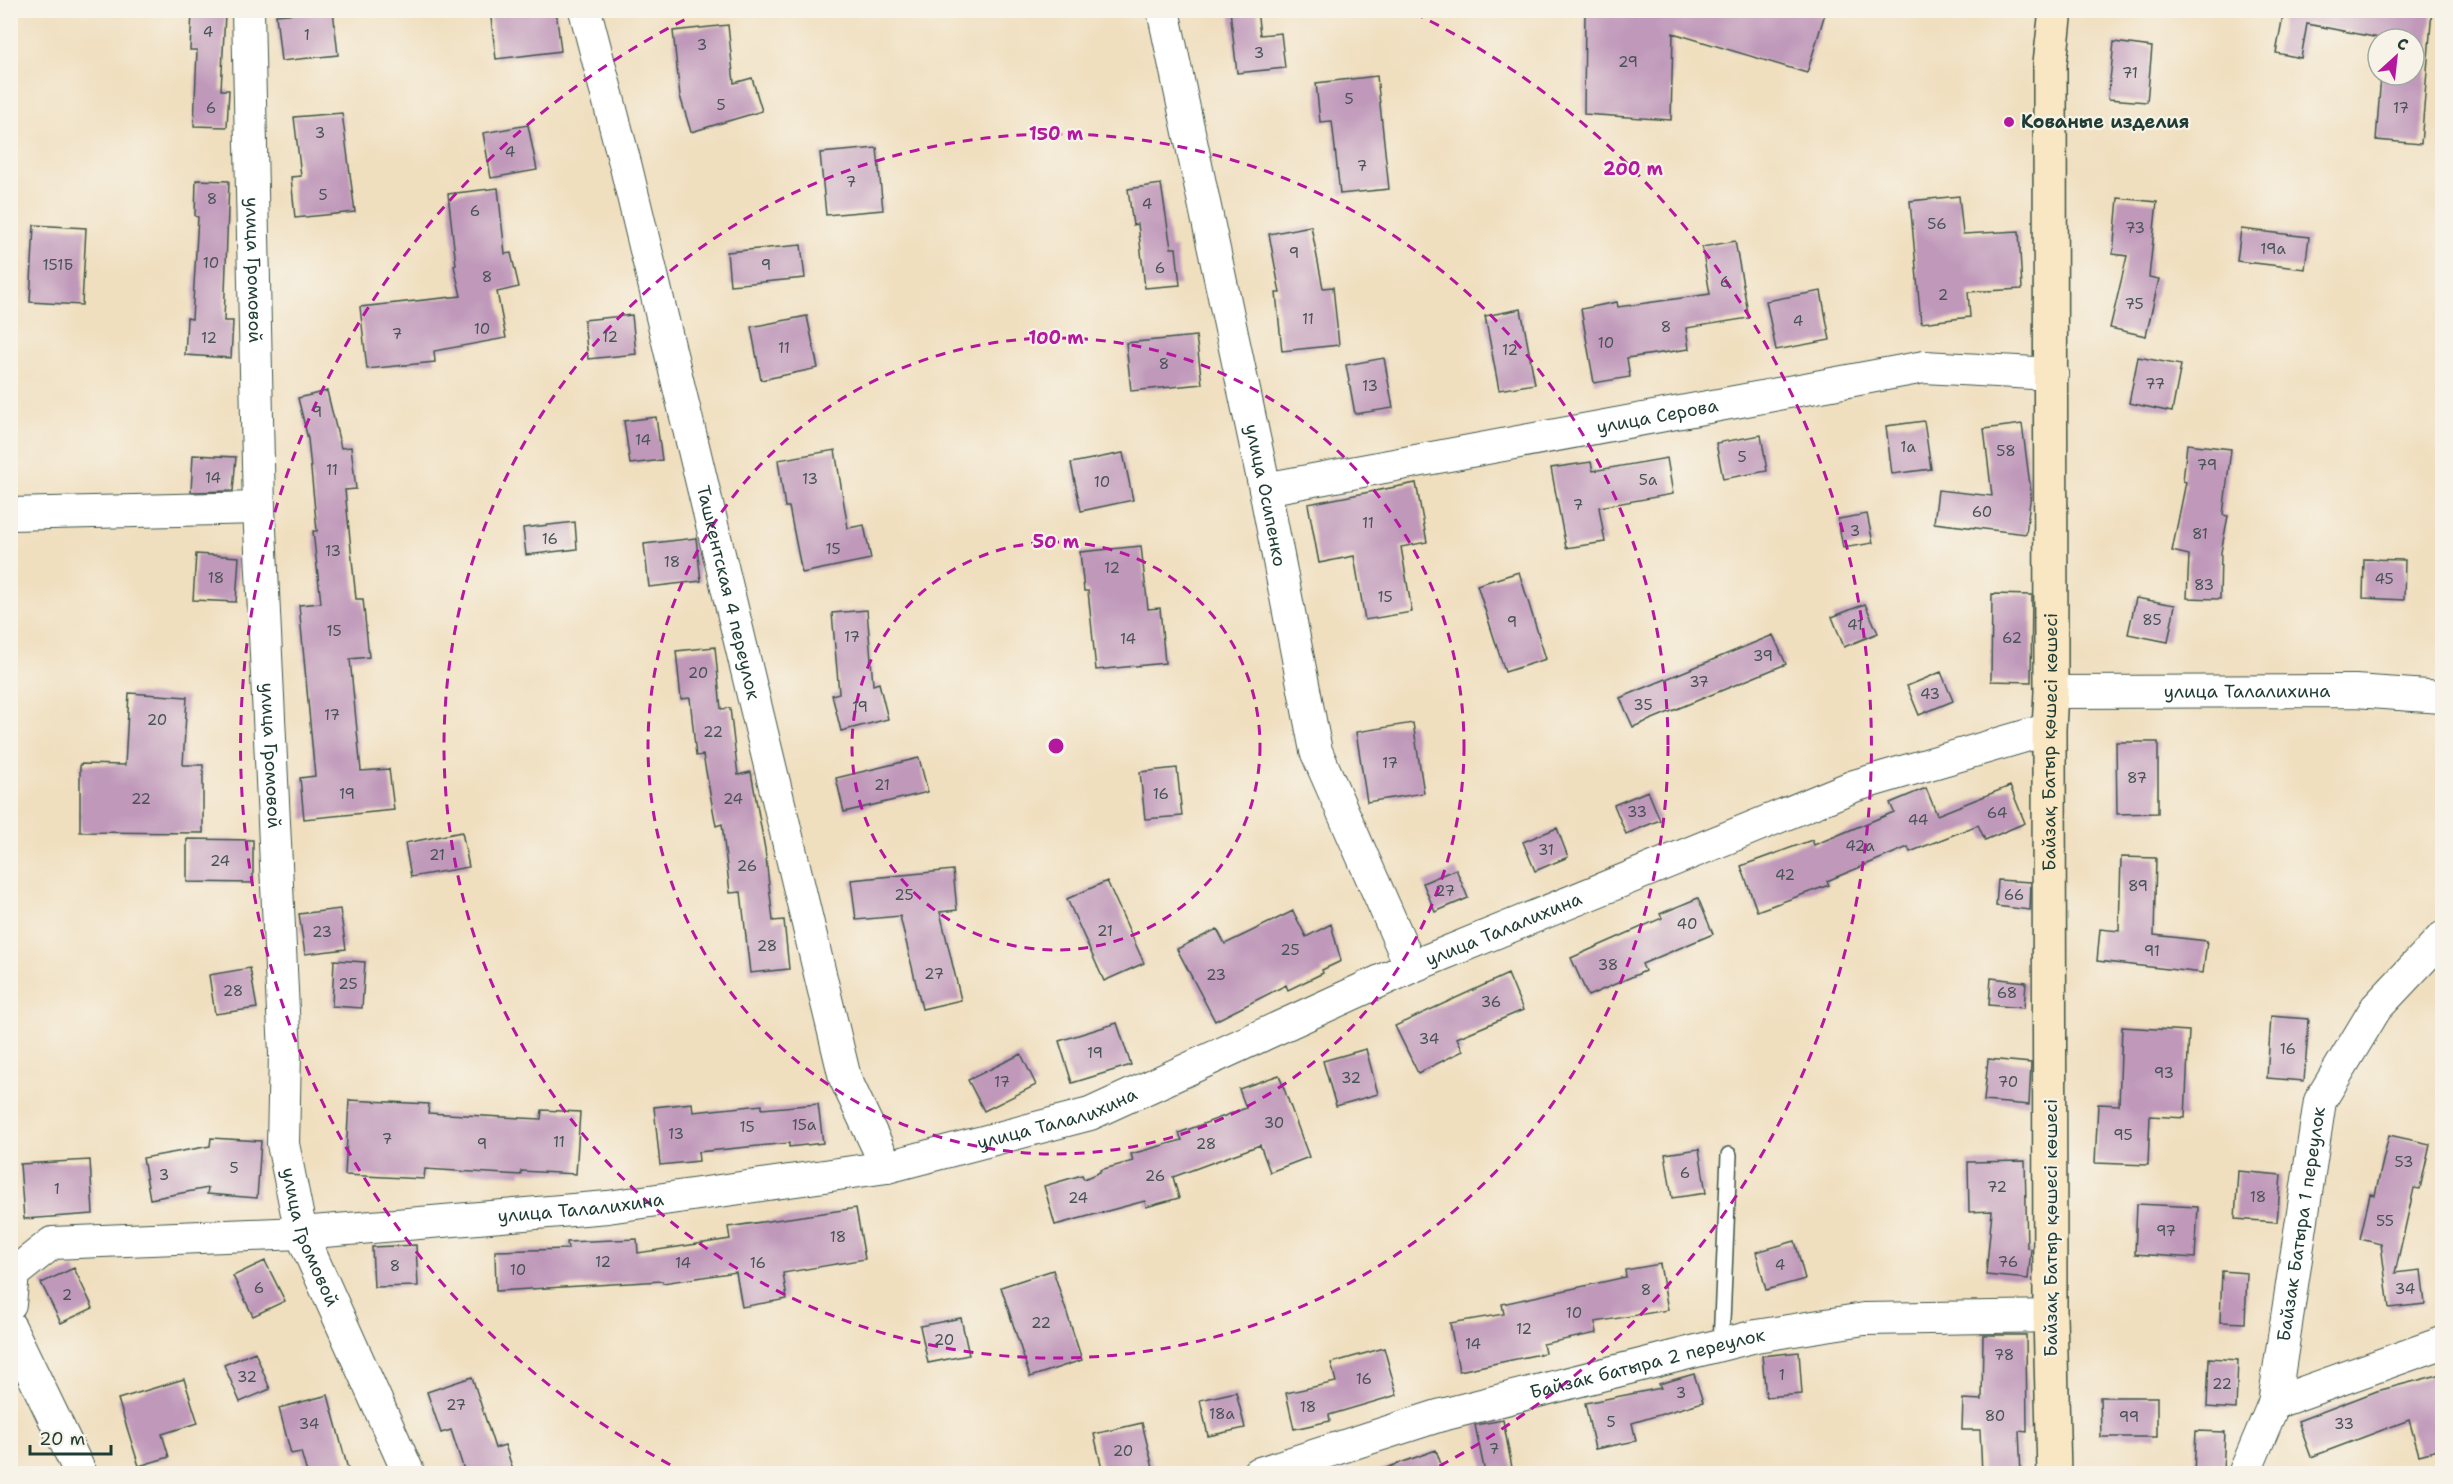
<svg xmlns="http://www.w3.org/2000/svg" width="2453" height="1484" viewBox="0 0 2453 1484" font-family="'Shantell Sans',sans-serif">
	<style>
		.building { fill: #bf98ba }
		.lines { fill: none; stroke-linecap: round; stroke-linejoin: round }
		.service-casing { stroke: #3e5549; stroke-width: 18 }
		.minor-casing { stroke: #3e5549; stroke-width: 34 }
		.secondary-casing { stroke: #3e5549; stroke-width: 36 }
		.service { stroke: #fff; stroke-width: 15 }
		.minor { stroke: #fff; stroke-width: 32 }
		.secondary { stroke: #f9e7c3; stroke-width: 33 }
		.ring { fill: none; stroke: #b5179e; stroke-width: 3; stroke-dasharray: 10 8 }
		.poi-dot { fill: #b5179e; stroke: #f7f3e8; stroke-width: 2 }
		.labels { text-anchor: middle; stroke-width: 4.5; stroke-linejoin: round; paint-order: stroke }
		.number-label { font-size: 15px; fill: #475456 }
		.poi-label { font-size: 18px; font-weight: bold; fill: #1f3d34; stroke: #f7f3e8; text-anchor: start }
		.street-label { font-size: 18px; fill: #1f3d34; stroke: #f7f3e8 }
		.centre { fill: #b5179e; stroke: #f7f3e8; stroke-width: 3 }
		.ring-label { font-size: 18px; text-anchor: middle; font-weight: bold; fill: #b5179e; stroke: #f7f3e8; stroke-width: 4.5; stroke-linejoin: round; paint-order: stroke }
	</style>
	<rect width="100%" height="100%" fill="#f7f3e8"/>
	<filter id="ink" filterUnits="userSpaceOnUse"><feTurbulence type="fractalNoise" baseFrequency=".0167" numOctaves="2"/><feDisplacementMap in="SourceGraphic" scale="12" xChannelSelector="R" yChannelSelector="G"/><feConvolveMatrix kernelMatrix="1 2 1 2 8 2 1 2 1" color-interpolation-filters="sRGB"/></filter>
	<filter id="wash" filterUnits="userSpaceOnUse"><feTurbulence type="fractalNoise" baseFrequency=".008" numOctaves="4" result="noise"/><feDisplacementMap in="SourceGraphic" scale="24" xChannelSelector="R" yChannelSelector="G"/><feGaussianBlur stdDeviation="1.35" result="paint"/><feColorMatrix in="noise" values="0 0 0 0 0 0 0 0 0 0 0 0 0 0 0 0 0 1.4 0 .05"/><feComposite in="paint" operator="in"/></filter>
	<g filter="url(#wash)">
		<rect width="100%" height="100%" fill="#f0dfbf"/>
		<g id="blocks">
			<!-- building -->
			<path class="building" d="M333,10L338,55L281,61L276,15Z
				M490,10H556L561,51L496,59Z
				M1230,10H1257L1260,35L1281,33L1285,68L1237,73Z
				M1585,10H1826L1807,73L1673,33L1671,120L1584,114Z
				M2284,10H2432L2421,144L2376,140L2381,75H2414V39H2384L2307,24L2301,58L2276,53Z
				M192,13L225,14L221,90H229L227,127L194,126L197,50H190Z
				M728,25L734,83L752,78L762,111L691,132L680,96L673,31Z
				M2114,42L2152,47L2147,102L2108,99Z
				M1377,76L1389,189L1340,194L1332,121L1320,122L1316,83Z
				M342,113L355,212L295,218L291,177L301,176L294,117Z
				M528,125L537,170L491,178L483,133Z
				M877,148L883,210L826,215L820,153Z
				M196,180L229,181L224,321H233L231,358L185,355L187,318L192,319L198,217L195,216Z
				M1161,184L1171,248H1176L1180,285L1145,288L1138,224L1133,225L1128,189Z
				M498,188L505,254L511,253L519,287L497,292L506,338L434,351L435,362L367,369L360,307L461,296L454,266L456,265L448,194Z
				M1959,196L1963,234L2019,231L2022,289L1968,292L1970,317L1921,323L1910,201Z
				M2118,198L2157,202L2149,277L2159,279L2146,336L2110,328L2127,256L2113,254Z
				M34,225L86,228L82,305L30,302Z
				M1311,226L1323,288L1333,287L1339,345L1282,351L1276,293H1280L1269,234Z
				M2241,229L2309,237L2305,269L2237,261Z
				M1735,241L1749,318L1686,328L1689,349L1627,358L1630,377L1594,383L1581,309L1617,302L1618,307L1710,294L1702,247Z
				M801,245L805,278L730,285L727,252Z
				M1821,291L1830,340L1776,350L1766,301Z
				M1521,309L1535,384L1499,390L1485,316Z
				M632,315L636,354L588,359L584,320Z
				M807,316L818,368L761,380L751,327Z
				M1196,336L1202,384L1131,391L1126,343Z
				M2138,357L2181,365L2172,412L2129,403Z
				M1384,358L1393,408L1355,414L1346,365Z
				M327,391L341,448L351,447L356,489L345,490L356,599H363L369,657L350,659L361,771L389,769L394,810L304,819L300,778L315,776L299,605L321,603L313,531H317L308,439L298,398Z
				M656,417L662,460L630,464L624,421Z
				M1924,421L1931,469L1892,474L1886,426Z
				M2022,424L2031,493L2026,534L1934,523L1938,490L1992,496L1984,429Z
				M1761,435L1767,471L1723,479L1716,443Z
				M2187,444L2231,449L2223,515L2228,516L2221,552L2220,599L2187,598L2189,555L2172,551L2186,482L2183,481Z
				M835,450L848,528L864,525L871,559L802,573L789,507H785L778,460Z
				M1123,453L1133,500L1081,511L1071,463Z
				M193,455L236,457L233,491L191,492Z
				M1667,458L1673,494L1599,507L1605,542L1566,548L1551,468L1591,462L1593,471Z
				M1416,483L1427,542L1401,547L1412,612L1365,620L1354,556L1319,563L1308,504Z
				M1867,514L1873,543L1843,548L1838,519Z
				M575,522L577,549L526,555L523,528Z
				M696,538L701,581L649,587L644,544Z
				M1141,546L1148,609L1160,608L1165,663L1096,670L1088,591H1084L1080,552Z
				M196,554L239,557L236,602L193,600Z
				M2364,559L2405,560L2404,600L2363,598Z
				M1519,572L1546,659L1505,672L1477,585Z
				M1992,594L2032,595L2031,682L1991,681Z
				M2136,598L2175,605L2168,642L2128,634Z
				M1865,604L1878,633L1844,647L1832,617Z
				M867,610L873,685L879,683L888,719L841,731L832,695L839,693L832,613Z
				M1773,635L1786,664L1633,727L1620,698Z
				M715,647L721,709L730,708L738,775L751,772L765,849L773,921L784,920L789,969L750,973L741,892L730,893L722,824L716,826L703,755L696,756L690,698L681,699L676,651Z
				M1941,672L1953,701L1919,715L1907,686Z
				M129,693L187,697L183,765H203V833L80,832V764L125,765Z
				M1413,723L1424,793L1367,802L1356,732Z
				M2116,742H2158V813L2117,814Z
				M919,758L928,792L844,812L836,778Z
				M1177,768L1182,816L1145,819L1140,772Z
				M2010,786L2025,823L1985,840L1978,825L1910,852L1908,847L1827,881L1829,885L1757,911L1741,866L1812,840L1814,845L1894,812L1890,803L1926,788L1937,815Z
				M1648,791L1660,820L1626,834L1614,805Z
				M1557,828L1568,857L1535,871L1523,842Z
				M462,832L469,867L411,877L405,843Z
				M187,839L253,840V883L187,882Z
				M2121,857L2156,858L2154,935L2207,941L2203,973L2097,961L2100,929L2119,931Z
				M1456,869L1468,898L1435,912L1423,883Z
				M953,870L957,910L940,912L961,1000L922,1009L900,916L856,920L851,880Z
				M1998,880L2031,882L2030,910L1996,906Z
				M1107,881L1144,963L1104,981L1067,899Z
				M1698,898L1713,934L1642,964L1645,971L1588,996L1571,958L1662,918L1660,914Z
				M340,909L346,949L305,954L299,914Z
				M1293,911L1306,937L1331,924L1341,961L1322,970L1323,973L1288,990L1286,985L1215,1021L1177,949L1217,929L1225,944Z
				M334,960L365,962L362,1008L332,1006Z
				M250,968L257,1008L215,1014L209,975Z
				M1508,974L1523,1010L1457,1038L1463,1051L1418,1073L1395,1026Z
				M1991,978L2026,982L2024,1008L1989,1005Z
				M2271,1016L2309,1019L2304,1081L2267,1078Z
				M1117,1023L1131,1065L1072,1083L1059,1041Z
				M2122,1027L2189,1031L2185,1118L2150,1116L2148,1165L2095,1163L2098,1104L2119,1105Z
				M1366,1049L1378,1094L1336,1106L1323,1061Z
				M1021,1054L1036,1085L984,1111L968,1080Z
				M1988,1059L2031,1063L2029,1105L1984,1101Z
				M1279,1075L1309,1157L1270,1172L1260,1145L1173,1177L1179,1198L1146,1207L1145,1201L1055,1225L1044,1186L1082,1175L1084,1179L1100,1172V1170L1133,1161L1131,1154L1182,1140L1179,1133L1246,1108L1239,1089Z
				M349,1100L429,1104L428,1113L541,1119L542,1110L580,1112L576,1174L521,1171V1175L425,1169L424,1179L345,1175Z
				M692,1103L693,1112L762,1105V1109L818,1104L823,1143L789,1147V1143L698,1152L699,1161L660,1165L654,1107Z
				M2389,1135L2430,1144L2420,1189L2414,1188L2395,1273L2421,1270L2425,1304L2389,1308L2381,1244L2360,1239L2370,1194L2375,1195Z
				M211,1138L261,1141L257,1198L207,1194L208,1188L150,1199L143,1158L210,1146Z
				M1699,1149L1706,1193L1672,1198L1665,1154Z
				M90,1160L93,1214L24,1219L20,1164Z
				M2025,1161L2027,1248L2031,1249L2028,1279L1986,1275L1992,1211L1969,1212L1968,1162Z
				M2238,1171L2281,1175L2277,1222L2235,1219Z
				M2137,1204L2198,1207L2195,1258L2135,1254Z
				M856,1208L865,1259L783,1273L787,1299L742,1307L736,1272L663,1283L662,1281L496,1291L495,1251L568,1249L567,1242L637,1239L638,1253L730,1239L728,1227Z
				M1795,1241L1805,1279L1766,1290L1756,1252Z
				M416,1245L418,1286L374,1287L372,1247Z
				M265,1261L285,1301L253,1316L233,1276Z
				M1660,1264L1668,1310L1595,1322L1597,1333L1543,1344L1545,1353L1459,1371L1450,1323L1504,1314L1502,1304L1626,1277L1625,1270Z
				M74,1268L93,1308L61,1323L41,1283Z
				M1053,1270L1082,1360L1030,1377L1001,1287Z
				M2222,1271L2247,1273L2245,1323L2220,1322Z
				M961,1318L969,1355L928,1363L920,1326Z
				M1983,1335H2026L2027,1432L2019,1431L2021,1473H1982L1980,1430H1962L1963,1399L1982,1400Z
				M1384,1348L1397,1395L1329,1415L1330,1421L1294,1429L1286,1393L1336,1382L1331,1363Z
				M255,1352L270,1389L240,1402L224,1365Z
				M1799,1352L1802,1394L1766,1397L1762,1356Z
				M2209,1358L2238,1360L2236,1409L2207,1407Z
				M1694,1374L1703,1402L1632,1423L1636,1441L1595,1449L1585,1403L1661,1388L1659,1384Z
				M2442,1374V1449L2419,1455L2409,1420L2311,1457L2298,1421L2377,1391Z
				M472,1377L495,1448L505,1445L514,1473H465L451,1430L441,1433L427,1392Z
				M184,1379L198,1423L162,1434L169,1457L139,1466L118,1399Z
				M1236,1392L1245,1428L1208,1436L1200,1400Z
				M328,1395L349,1473H307L301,1452L291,1454L279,1408Z
				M2100,1397H2157V1437H2101Z
				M1503,1420L1513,1473H1485L1475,1425Z
				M1142,1423L1153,1468L1129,1473H1103L1094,1434Z
				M2196,1431L2225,1432L2223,1473H2194Z
				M1436,1450L1444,1473H1379L1378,1471Z"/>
		</g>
	</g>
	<g filter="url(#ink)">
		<use href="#blocks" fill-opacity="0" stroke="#3e5549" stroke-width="1.5"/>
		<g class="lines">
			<!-- service casing -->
			<g class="service-casing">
				<path id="service" d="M1721,1345L1729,1155"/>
			</g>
			<!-- minor casing -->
			<g class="minor-casing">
				<g id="minor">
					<path id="s1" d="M248,10L259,508L285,1053L283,1144L301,1233L409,1474"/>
					<path id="s2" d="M585,10L626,167L845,1078L887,1167"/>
					<path id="s3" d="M1163,10L1265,489L1316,751L1411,967"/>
					<path id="s4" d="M1265,489L1924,367L2052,374"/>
					<path d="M10,514L259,508"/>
					<path id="s5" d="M2051,692L2355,691L2442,697"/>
					<path id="s6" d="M10,1304L13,1274L52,1243L301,1233L608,1207L887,1167L1090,1114L1411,967L1854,786L2049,729"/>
					<path d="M10,1327L81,1474"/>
					<path d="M2274,1403L2442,1343"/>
					<path id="s7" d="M1257,1474L1438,1416L1756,1336L1864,1319L2050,1316"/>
					<path id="s8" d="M2244,1474L2274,1403L2320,1101L2376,1008L2442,938"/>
				</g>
			</g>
			<!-- secondary casing -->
			<g class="secondary-casing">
				<g id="secondary">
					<path id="s9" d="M2054,1474L2050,1316L2049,729L2051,692L2050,63L2056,10"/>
				</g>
			</g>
			<!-- service -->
			<use href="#service" class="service"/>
			<!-- minor -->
			<use href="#minor" class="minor"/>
			<!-- secondary -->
			<use href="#secondary" class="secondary"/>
		</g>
	</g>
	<!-- distance rings -->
	<g class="ring">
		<circle cx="1056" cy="746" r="204"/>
		<circle cx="1056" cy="746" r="408"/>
		<circle cx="1056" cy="746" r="612"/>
		<path d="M686 1473A816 816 0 0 1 698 13M1414 13A816 816 0 0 1 1426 1473"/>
	</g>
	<!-- markers -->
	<circle class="poi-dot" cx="2009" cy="122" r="6"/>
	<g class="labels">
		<!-- number labels -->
		<g class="number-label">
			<text x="208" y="37">4</text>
			<text x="307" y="40">1</text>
			<text x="702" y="50">3</text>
			<text x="1259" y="58">3</text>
			<text x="1628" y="67">29</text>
			<text x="2130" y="78">71</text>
			<text x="1349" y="104">5</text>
			<text x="721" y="110">5</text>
			<text x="211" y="113">6</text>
			<text x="2401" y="113">17</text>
			<text x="320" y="138">3</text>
			<text x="510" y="157">4</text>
			<text x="1362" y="171">7</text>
			<text x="851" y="187">7</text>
			<text x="323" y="200">5</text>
			<text x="212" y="204">8</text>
			<text x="1147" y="209">4</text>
			<text x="475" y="216">6</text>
			<text x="1937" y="229">56</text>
			<text x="2135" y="233">73</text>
			<text x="2273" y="254">19а</text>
			<text x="1294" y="258">9</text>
			<text x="211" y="268">10</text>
			<text x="58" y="270">151Б</text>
			<text x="766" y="270">9</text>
			<text x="1160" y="273">6</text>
			<text x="487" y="282">8</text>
			<text x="1725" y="287">6</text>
			<text x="1943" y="300">2</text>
			<text x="2134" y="309">75</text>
			<text x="1308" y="324">11</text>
			<text x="1798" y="326">4</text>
			<text x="1666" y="332">8</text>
			<text x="482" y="334">10</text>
			<text x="397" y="339">7</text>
			<text x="610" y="342">12</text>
			<text x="209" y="343">12</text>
			<text x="1606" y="348">10</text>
			<text x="784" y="353">11</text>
			<text x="1510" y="355">12</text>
			<text x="1164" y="369">8</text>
			<text x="2155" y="389">77</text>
			<text x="1370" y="391">13</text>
			<text x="317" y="417">9</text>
			<text x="643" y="445">14</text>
			<text x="1908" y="452">1а</text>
			<text x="2006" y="456">58</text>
			<text x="1742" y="462">5</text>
			<text x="2207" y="470">79</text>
			<text x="332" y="475">11</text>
			<text x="213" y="483">14</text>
			<text x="810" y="484">13</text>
			<text x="1648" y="485">5а</text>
			<text x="1102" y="487">10</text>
			<text x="1578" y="510">7</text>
			<text x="1982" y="517">60</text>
			<text x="1368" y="528">11</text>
			<text x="1855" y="536">3</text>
			<text x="2200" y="539">81</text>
			<text x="550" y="544">16</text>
			<text x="833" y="554">15</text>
			<text x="333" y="556">13</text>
			<text x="672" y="567">18</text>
			<text x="1112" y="573">12</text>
			<text x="216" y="583">18</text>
			<text x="2384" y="584">45</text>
			<text x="2204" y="590">83</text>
			<text x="1385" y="602">15</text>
			<text x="2152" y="625">85</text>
			<text x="1512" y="627">9</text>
			<text x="1855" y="630">41</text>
			<text x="334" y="636">15</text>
			<text x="852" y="642">17</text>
			<text x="2012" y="643">62</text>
			<text x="1128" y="644">14</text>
			<text x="1763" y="661">39</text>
			<text x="698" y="678">20</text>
			<text x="1699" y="687">37</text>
			<text x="1930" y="699">43</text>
			<text x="1643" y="710">35</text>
			<text x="860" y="712">19</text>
			<text x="332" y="720">17</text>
			<text x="157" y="725">20</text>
			<text x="713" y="737">22</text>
			<text x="1390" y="768">17</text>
			<text x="2137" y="783">87</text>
			<text x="882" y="790">21</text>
			<text x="347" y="799">19</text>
			<text x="1161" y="799">16</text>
			<text x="141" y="804">22</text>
			<text x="733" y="804">24</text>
			<text x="1637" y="817">33</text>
			<text x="1997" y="818">64</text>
			<text x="1918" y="825">44</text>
			<text x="1860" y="851">42а</text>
			<text x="1546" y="855">31</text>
			<text x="437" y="860">21</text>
			<text x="220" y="866">24</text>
			<text x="747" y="871">26</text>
			<text x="1785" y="880">42</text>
			<text x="2138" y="891">89</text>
			<text x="1445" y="896">27</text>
			<text x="904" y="900">25</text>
			<text x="2014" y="900">66</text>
			<text x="1687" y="929">40</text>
			<text x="1105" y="936">21</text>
			<text x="322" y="937">23</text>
			<text x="767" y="951">28</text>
			<text x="1290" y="955">25</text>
			<text x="2152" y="956">91</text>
			<text x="1608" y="970">38</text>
			<text x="934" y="979">27</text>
			<text x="1216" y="980">23</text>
			<text x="348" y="989">25</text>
			<text x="233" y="996">28</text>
			<text x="2007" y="998">68</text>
			<text x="1491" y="1007">36</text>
			<text x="1429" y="1044">34</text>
			<text x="2288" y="1054">16</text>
			<text x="1095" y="1058">19</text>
			<text x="2164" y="1078">93</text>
			<text x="1351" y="1083">32</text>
			<text x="1002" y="1087">17</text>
			<text x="2008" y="1087">70</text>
			<text x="1274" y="1128">30</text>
			<text x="804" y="1130">15а</text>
			<text x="747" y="1132">15</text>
			<text x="676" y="1139">13</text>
			<text x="2123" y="1140">95</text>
			<text x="387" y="1144">7</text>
			<text x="559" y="1147">11</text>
			<text x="482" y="1149">9</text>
			<text x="1206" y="1149">28</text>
			<text x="2404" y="1167">53</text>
			<text x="234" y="1173">5</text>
			<text x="1685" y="1178">6</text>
			<text x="164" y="1180">3</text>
			<text x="1155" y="1181">26</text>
			<text x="1997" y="1192">72</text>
			<text x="57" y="1194">1</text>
			<text x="2258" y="1202">18</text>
			<text x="1078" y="1203">24</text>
			<text x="2385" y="1226">55</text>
			<text x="2166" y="1236">97</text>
			<text x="838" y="1242">18</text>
			<text x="603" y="1267">12</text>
			<text x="2008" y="1267">76</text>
			<text x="683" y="1268">14</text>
			<text x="758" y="1268">16</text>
			<text x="1780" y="1270">4</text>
			<text x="395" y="1271">8</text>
			<text x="518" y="1275">10</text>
			<text x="259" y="1293">6</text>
			<text x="2405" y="1294">34</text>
			<text x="1646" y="1295">8</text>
			<text x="67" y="1300">2</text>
			<text x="1574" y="1318">10</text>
			<text x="1041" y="1328">22</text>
			<text x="1524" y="1334">12</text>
			<text x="944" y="1345">20</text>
			<text x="1473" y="1349">14</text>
			<text x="2004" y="1360">78</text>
			<text x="1782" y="1380">1</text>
			<text x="247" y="1382">32</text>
			<text x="1364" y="1384">16</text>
			<text x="2222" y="1389">22</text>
			<text x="1681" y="1398">3</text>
			<text x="456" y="1410">27</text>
			<text x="1308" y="1412">18</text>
			<text x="1222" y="1419">18а</text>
			<text x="1995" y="1421">80</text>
			<text x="2129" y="1422">99</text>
			<text x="1611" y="1427">5</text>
			<text x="309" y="1429">34</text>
			<text x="2344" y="1429">33</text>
			<text x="1494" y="1454">7</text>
			<text x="1123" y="1456">20</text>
		</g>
		<!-- poi labels -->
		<g class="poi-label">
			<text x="2021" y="128">Кованые изделия</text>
		</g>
		<!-- street labels -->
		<g class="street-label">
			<text dy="6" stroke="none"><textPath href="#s1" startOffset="260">улица Громовой</textPath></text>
			<text dy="6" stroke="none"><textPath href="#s4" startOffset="399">улица Серова</textPath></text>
			<text dy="6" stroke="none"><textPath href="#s3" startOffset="496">улица Осипенко</textPath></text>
			<text dy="6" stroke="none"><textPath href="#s2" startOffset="600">Ташкентская 4 переулок</textPath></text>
			<text dy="6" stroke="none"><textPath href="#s5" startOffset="196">улица Талалихина</textPath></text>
			<text dy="6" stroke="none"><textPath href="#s9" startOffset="732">Байзақ Батыр қөшесі көшесі</textPath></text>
			<text dy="6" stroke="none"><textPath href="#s1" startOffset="746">улица Громовой</textPath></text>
			<text dy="6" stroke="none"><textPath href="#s6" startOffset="1582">улица Талалихина</textPath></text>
			<text dy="6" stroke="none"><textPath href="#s6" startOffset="1096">улица Талалихина</textPath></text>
			<text dy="6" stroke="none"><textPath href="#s6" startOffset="610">улица Талалихина</textPath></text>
			<text dy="6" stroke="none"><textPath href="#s8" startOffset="258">Байзак Батыра 1 переулок</textPath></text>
			<text transform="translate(2051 1228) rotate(-90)" y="6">Байзақ Батыр қөшесі көшесі</text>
			<text dy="6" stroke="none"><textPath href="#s1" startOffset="1232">улица Громовой</textPath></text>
			<text dy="6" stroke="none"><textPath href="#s7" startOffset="406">Байзак батыра 2 переулок</textPath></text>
		</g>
	</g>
	<circle cx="1056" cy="746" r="9" class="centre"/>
	<g class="ring-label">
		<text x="1056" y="140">150 m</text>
		<text x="1633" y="175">200 m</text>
		<text x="1056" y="344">100 m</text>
		<text x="1056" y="548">50 m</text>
	</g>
	<!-- margin -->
	<rect width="2453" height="1484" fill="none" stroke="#f7f3e8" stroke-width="36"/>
	<!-- north arrow -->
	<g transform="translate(2396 57) rotate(27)"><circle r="28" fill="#f7f3e8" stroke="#a1aaa0" stroke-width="1.5"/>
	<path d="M0-4.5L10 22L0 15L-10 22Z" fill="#b5179e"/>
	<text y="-9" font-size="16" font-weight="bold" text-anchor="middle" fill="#1f3d34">С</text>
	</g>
	<!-- scale -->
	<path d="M30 1445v9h81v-9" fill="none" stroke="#1f3d34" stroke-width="3"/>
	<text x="39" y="1445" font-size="18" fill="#1f3d34" stroke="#f7f3e8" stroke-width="4.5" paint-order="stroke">20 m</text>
</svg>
